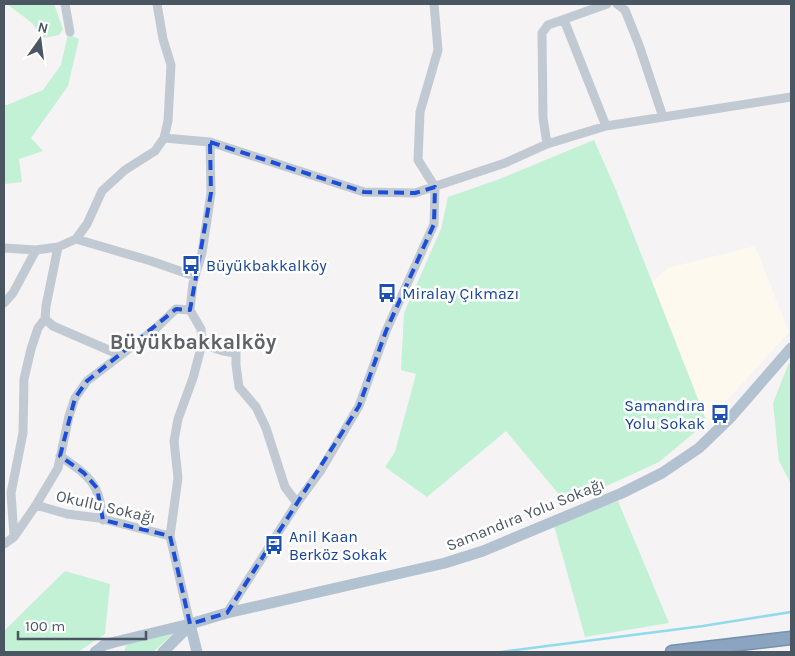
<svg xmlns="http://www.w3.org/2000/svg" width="795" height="656" viewBox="0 0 795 656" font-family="Karla,sans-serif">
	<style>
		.commercial { fill: #fdf9ef }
		.green { fill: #c3f1d5 }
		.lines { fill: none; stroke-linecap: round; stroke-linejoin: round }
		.stream { stroke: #90daee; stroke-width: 2.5 }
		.highway-casing { stroke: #7690ad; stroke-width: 15 }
		.minor { stroke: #c1cad2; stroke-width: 9 }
		.major { stroke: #b3c2d1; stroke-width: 11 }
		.highway { stroke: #8ba5c1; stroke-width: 12 }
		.marked { fill: none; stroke: #1d4ed8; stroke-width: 4; stroke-dasharray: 10 6; stroke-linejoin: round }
		.labels { text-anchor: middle; stroke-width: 5; stroke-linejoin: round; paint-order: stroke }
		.transit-label { font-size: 16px; fill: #164399; stroke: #fff; text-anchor: start }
		.street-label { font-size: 16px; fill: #4a5661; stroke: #fff }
		.district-label { font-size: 21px; font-weight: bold; fill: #5f6368; stroke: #fff }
	</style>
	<rect width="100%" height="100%" fill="#f5f3f3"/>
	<!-- commercial -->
	<path class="commercial" d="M755,246L789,332L707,422L651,283L668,268Z"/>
	<!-- green -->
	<path class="green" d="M7,4H54L63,29L59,35L43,38L32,23Z
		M68,34L79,39L68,86L31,138L43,151L19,159L22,182L4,184V105H7L43,90L61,65Z
		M594,140L616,190L707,422L659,462L567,504L506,431L427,497L385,467L395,452L416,374L401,370L404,313L441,229L448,197L497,180Z
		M791,362V484L779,461L773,403L788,365Z
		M618,501L669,623L585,637L554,525Z
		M65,571L110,584L105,634L78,652H4V631Z
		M175,632L153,652H125V648L130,640Z"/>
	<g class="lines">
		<!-- stream -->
		<path class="stream" d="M501,652L703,626L791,612"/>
		<!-- highway casing -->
		<g class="highway-casing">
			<path id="highway" d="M672,652L791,638"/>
		</g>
		<!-- minor -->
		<path class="minor" d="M65,4L70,32
			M617,4L625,10L639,45L663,117
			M564,20L606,126
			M164,138L210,142L364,192L415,193L505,163L547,144L606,126L791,97
			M547,144L543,118L542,33L548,25L607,4
			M76,239L151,261L194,276
			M58,247L46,306L45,319L53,326L120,355
			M4,248L36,250
			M4,303L13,293L36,250L58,247L76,239L87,224L102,191L125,170L155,151L164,138L168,121L171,65L163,39L157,4
			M202,344L223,351L236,353V365L239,387L256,407L266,428L285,487L297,503
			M60,456C89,476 100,483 103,520
			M36,505L67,514L99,518L170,536
			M14,536L11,493L23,433L24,379L31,349L38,328L45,319
			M4,544L14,537L36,505L58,468L69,416L75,398L87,381L155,329L176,309L190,310
			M227,613L297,503L321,470L359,406L386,331L434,224L435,187L418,160L420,112L438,50L434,4
			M190,624L170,536L178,478L174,441L178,419L193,378L202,344L201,329L190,310L193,283L202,253L211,193L210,142"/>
		<!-- major -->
		<path class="major" d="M190,624L197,652
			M95,652L104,645L115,642L190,624L227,613L445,563L483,551L622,493L662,473L699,448L731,417L791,348
			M163,652L190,625"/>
		<!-- highway -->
		<use href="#highway" class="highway"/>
	</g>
	<!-- marked area -->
	<path class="marked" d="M210,142L364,192L415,193L435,187L434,224L386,331L359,406L227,613L190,624L170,536L103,520L97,488L84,473L60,456L75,398L87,381L176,309L190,310L211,193Z"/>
	<!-- icons -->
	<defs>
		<g id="bus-bare" transform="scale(1.5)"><path d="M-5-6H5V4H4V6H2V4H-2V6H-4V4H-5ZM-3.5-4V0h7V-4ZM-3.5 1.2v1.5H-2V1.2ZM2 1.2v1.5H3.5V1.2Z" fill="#1a4fb4" stroke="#fff" stroke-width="2.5" paint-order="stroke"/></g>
	</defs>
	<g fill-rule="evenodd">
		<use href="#bus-bare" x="191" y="265"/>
		<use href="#bus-bare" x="387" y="293"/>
		<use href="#bus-bare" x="720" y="414"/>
		<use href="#bus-bare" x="274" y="545"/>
	</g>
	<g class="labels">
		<!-- transit labels -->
		<g class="transit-label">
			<text x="206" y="271">Büyükbakkalköy</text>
			<text x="402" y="299">Miralay Çıkmazı</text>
			<text x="705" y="411" text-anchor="end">Samandıra<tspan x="705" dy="18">Yolu Sokak</tspan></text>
			<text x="289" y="542">Anil Kaan<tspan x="289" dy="18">Berköz Sokak</tspan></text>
		</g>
		<!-- street labels -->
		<g class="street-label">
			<text transform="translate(106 506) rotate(13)" y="6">Okullu Sokağı</text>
			<text transform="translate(525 514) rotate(-22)" y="6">Samandıra Yolu Sokağı</text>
		</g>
		<!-- district labels -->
		<g class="district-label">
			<text x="193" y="349">Büyükbakkalköy</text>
		</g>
	</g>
	<!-- border -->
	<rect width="795" height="656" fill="none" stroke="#4a5661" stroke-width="10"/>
	<!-- north arrow -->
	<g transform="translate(40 40) rotate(14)" stroke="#ffffff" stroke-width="4" paint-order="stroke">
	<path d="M0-4L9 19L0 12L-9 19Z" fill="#4a5661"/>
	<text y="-8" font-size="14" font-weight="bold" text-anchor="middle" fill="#4a5661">N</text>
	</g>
	<!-- scale -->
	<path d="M18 631v8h128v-8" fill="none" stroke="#4a5661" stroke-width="2.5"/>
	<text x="25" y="631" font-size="15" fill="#4a5661" stroke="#ffffff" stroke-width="4" paint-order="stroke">100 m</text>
</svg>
